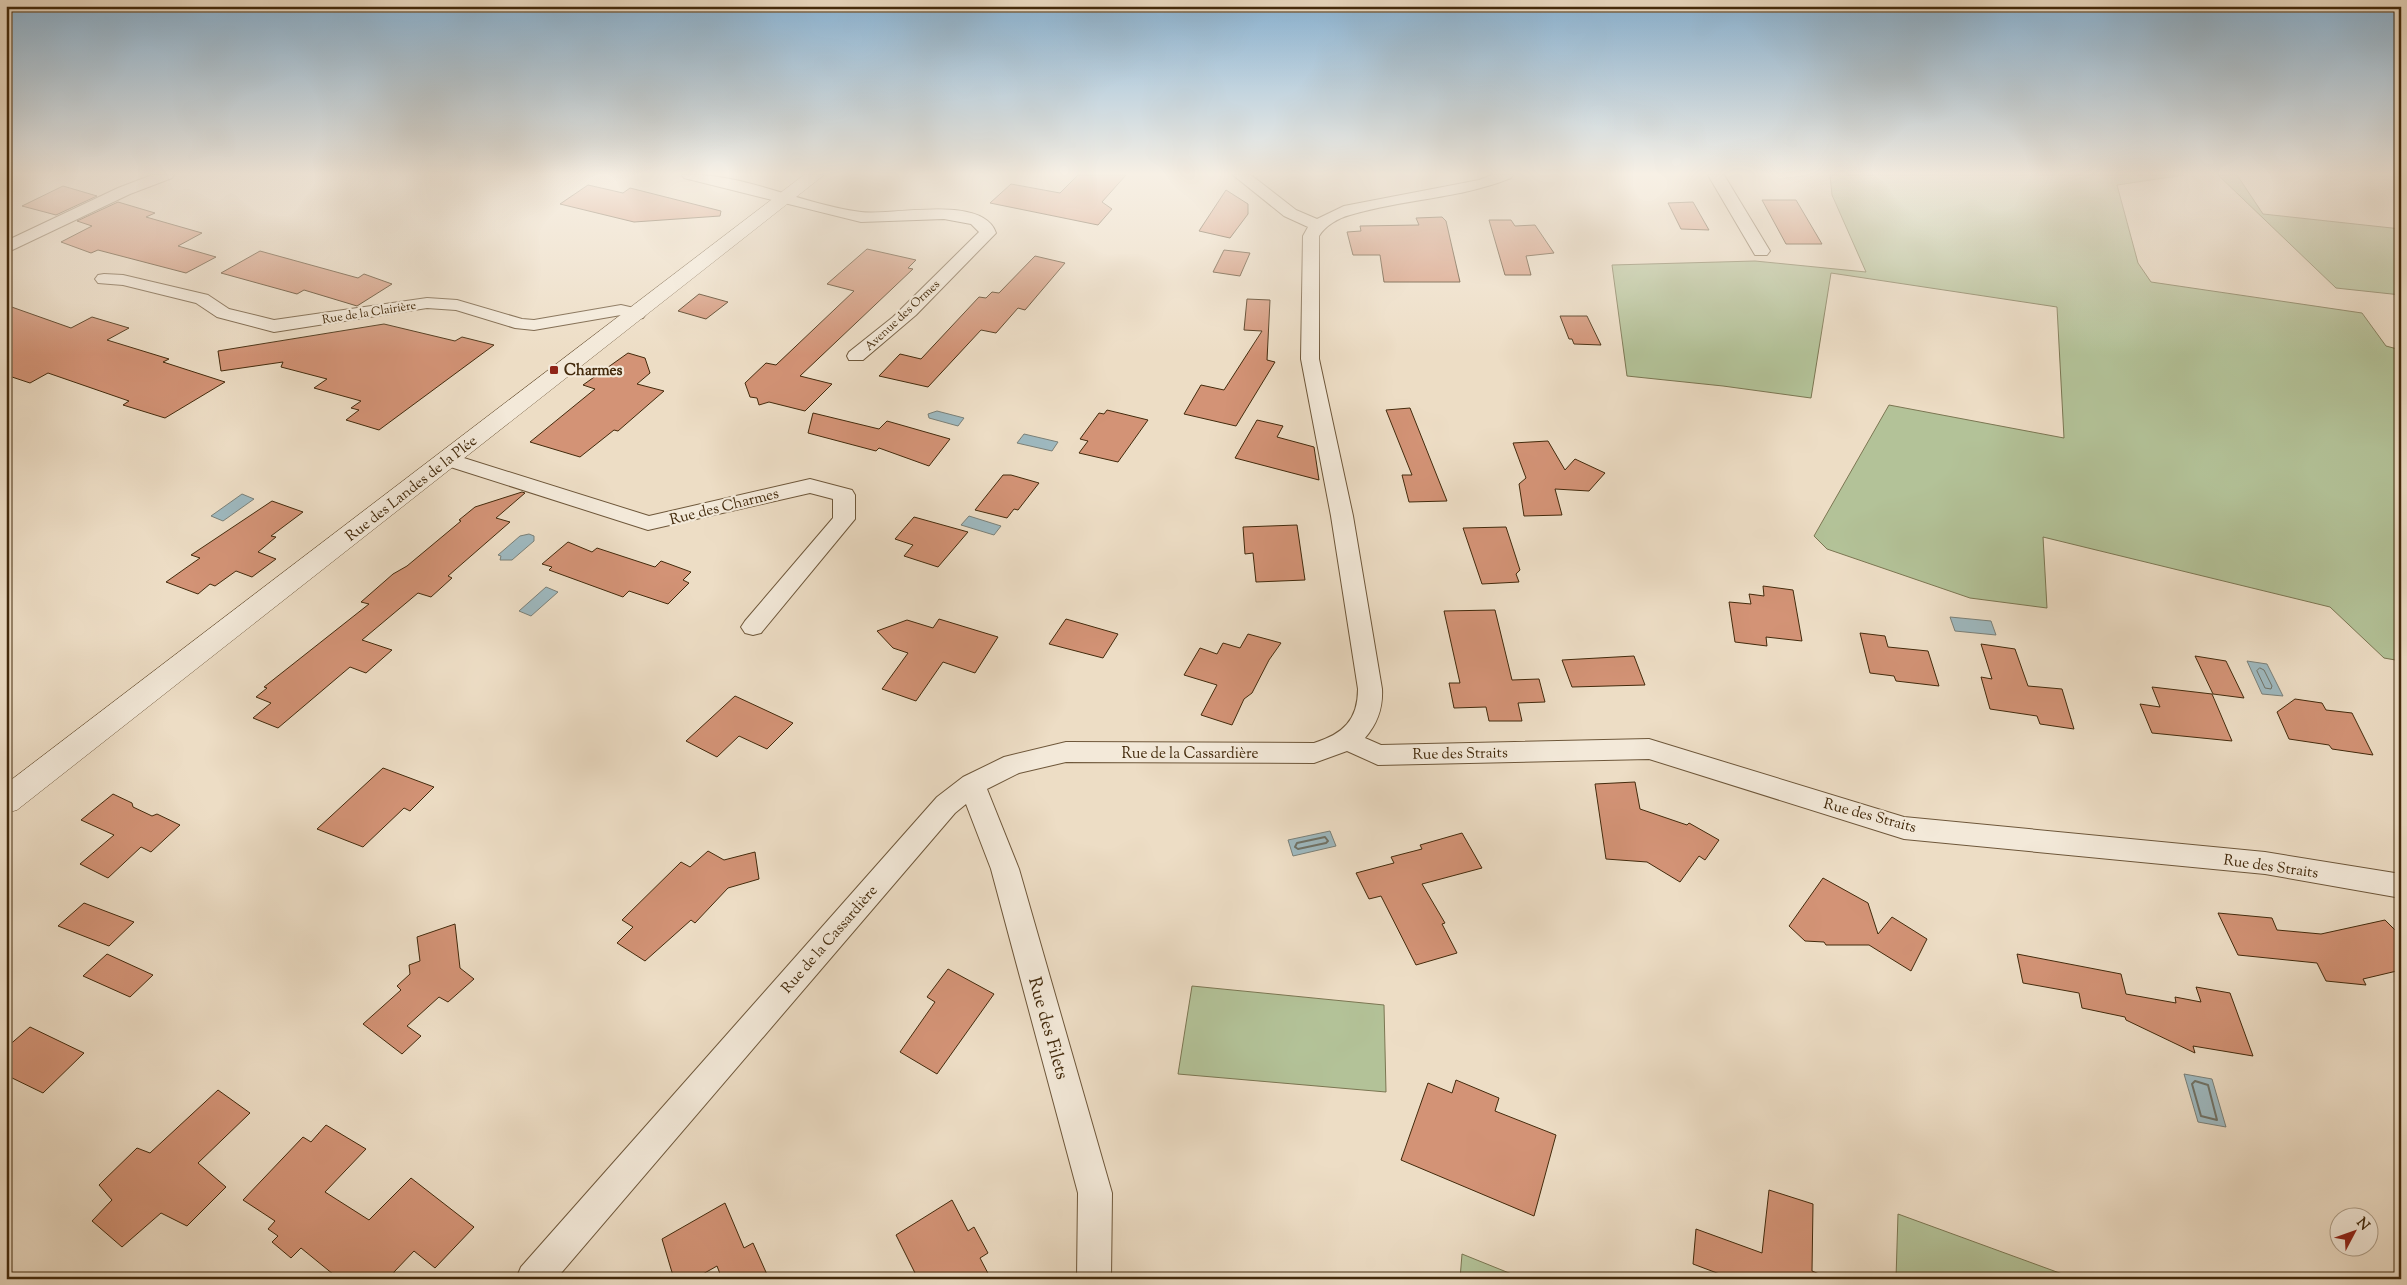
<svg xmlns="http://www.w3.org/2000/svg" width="2407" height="1285" viewBox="0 0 2407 1285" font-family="'Sorts Mill Goudy',serif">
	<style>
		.green { fill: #b3c298; stroke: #7b7652 }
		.water { fill: #9eb9c0; stroke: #7a8078 }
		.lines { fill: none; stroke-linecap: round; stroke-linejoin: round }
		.shore-far1 { stroke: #707266; stroke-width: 1 }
		.shore { stroke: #707266; stroke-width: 2 }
		.building { fill: #d39376; stroke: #432a0c }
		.minor-casing { stroke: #6e573a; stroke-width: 2 }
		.tertiary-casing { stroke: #6e573a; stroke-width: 1 }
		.minor { fill: #f3e9d9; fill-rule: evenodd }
		.tertiary { fill: #f3e9d9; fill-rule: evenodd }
		.poi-dot { fill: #8f2418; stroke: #f3e9d9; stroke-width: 2 }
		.labels { text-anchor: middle; stroke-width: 4.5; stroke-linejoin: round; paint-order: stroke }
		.far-street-label { font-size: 12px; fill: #432a0c; stroke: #f3e9d9 }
		.poi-label { font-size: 15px; font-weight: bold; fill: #432a0c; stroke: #f3e9d9; text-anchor: start }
		.street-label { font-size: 15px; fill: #432a0c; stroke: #f3e9d9 }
		.near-street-label { font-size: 18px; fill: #432a0c; stroke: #f3e9d9 }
	</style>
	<rect width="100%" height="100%" fill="#edddc5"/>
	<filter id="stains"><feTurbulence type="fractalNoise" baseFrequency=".004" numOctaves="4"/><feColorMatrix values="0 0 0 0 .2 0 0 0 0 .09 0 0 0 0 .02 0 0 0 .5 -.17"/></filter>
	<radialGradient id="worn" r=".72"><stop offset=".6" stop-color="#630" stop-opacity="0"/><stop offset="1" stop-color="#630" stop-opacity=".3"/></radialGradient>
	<!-- green -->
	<path class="green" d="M1830,175H2184L2117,185L2138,263L2151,282L2362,313L2386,346L2401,350V661L2384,658L2330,607L2043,537L2047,608L1970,598L1827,549L1814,536L1889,405L2064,438L2057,307L1831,273L1811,398L1723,386L1627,376L1612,265L1755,261L1866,272L1832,195Z
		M2218,175H2237L2263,214L2401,229V295L2336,288Z
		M1192,986L1384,1005L1386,1092L1178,1074Z
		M1898,1214L2076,1279H1896Z
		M1462,1254L1524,1279H1460Z"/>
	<!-- water -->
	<path class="water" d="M937,411L964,418L958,426L929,418L928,414Z
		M1024,434L1058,442L1052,451L1017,443Z
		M242,494L254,499L223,521L211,516Z
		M969,516L1001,526L994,535L961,525Z
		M529,534L534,536V541L512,560H500L501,556L498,555L520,536Z
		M546,587L558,592L531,616L519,611Z
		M1950,617L1991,621L1996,635L1955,631Z
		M2247,661L2267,664L2283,696L2262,694Z
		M1330,831L1336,846L1293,856L1288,840Z
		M2184,1074L2212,1079L2226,1127L2198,1122Z"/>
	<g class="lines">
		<!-- shore-far1 -->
		<path class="shore-far1" d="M2260,668L2264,670L2272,686L2271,689L2265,688L2257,671Z"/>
		<!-- shore -->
		<path class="shore" d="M1325,837L1328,841L1326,843L1298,849L1295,847L1297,843Z
			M2195,1081L2208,1085L2217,1120L2201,1116L2192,1084Z"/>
	</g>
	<!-- building -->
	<path class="building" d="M1078,175H1126L1102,202L1112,209L1098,225L990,203L1011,184L1060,193Z
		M588,185L623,193L630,188L721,211L720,216L634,222L560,204Z
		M63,186L97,196L56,215L22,206Z
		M1226,190L1248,204V214L1230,238L1199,231Z
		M1762,200H1796L1822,244H1786Z
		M118,202L155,213L146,217L202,233L178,246L216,257L186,273L98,250L91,253L61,242L92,226L77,221Z
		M1693,202L1709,230L1681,229L1668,203Z
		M1442,217L1446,221L1460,282H1384L1380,255H1353L1347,232L1361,231L1360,226L1419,225L1416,218Z
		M1489,220H1511L1515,226L1535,225L1554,253L1526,256L1531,275H1505Z
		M867,249L916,260L908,268L913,269L800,376L832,384L805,411L769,402L759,405L757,398L750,397L745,383L766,363L776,365L854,291L827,284Z
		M1224,250L1250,253L1240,276L1213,272Z
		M260,251L358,278L364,274L392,284L357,306L304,290L297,294L221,273Z
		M1035,256L1065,263L1025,310L1018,308L996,333L981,330L928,387L879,376L900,354L921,359L979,297L986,298L992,292L999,293Z
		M699,294L728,302L706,319L678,311Z
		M1247,299L1270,300L1267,360L1275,362L1236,426L1184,414L1201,385L1224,390L1262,331L1244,330Z
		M6,305L71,328L92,317L129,328L107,340L169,359L163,362L225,382L165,418L123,405L129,401L48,373L30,383L6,375Z
		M1560,316H1587L1601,345L1574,344L1572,339H1569Z
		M384,324L455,341L462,337L494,345L379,430L346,420L359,410L351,408L361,401L314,388L327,379L281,367L283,362L221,371L218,351Z
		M628,353L645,358L650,373L637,384L664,391L618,431L614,430L580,457L530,442L595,389L583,385Z
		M1410,408L1439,481L1447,501L1409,502L1402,475H1412L1386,410Z
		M1107,410L1148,420L1118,462L1079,453L1088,441L1080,439L1099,413L1104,414Z
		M813,413L879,429L887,421L950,439L929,466L879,448L876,451L808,433Z
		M1257,420L1283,426L1277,437L1314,447L1319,480L1235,458Z
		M1548,441L1565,470L1575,459L1605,473L1589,491L1555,489L1562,515L1524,516L1519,484L1526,478L1513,443Z
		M1003,475H1011L1039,483L1018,510L1014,509L1007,518L975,510Z
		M522,492L525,493L496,518L510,522L448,576L452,578L431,597L418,593L362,640L392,650L366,673L350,667L278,728L253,718L271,703L256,697L267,688L264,687L369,604L361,602L393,574L407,566L461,521L459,520L475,507Z
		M272,501L303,512L271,536L276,537L258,552L276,559L252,577L236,571L215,586L210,584L198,594L166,582L200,558L191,555Z
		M914,517L968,532L938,567L904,556L913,545L895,539Z
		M1297,525L1305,580L1256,582L1253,553L1245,554L1243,527Z
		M1506,527L1520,570L1516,574L1519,582L1482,584L1463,528Z
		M568,542L592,552L597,548L655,567L661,561L691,572L683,580L689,583L668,604L629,591L623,597L549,570L552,567L542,564Z
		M1763,586L1793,590L1802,641L1766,637L1767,646L1735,642L1729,602L1751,604L1749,594L1764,596Z
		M1495,610L1512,680L1539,679L1545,702L1518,703L1522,721H1489L1486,707L1454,708L1449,683H1460L1444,611Z
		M939,619L998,637L975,673L943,662L916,701L882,689L908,653L893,648L877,631L907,620L933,628Z
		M1066,619L1118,634L1103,658L1049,644Z
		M1860,633L1885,636L1888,647L1928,651L1939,686L1896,681L1894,676L1870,673Z
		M1248,634L1281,643L1269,660L1252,693L1244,699L1232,725L1201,715L1217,685L1184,675L1200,648L1217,654L1223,643L1240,648Z
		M1981,644L2015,649L2028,686L2062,689L2074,729L2040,724L2037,716L1990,709L1981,677L1992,679Z
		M1634,656L1645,685L1572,687L1562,660Z
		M2195,656L2226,661L2244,698L2213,694Z
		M2152,687L2212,694L2232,741L2152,733L2140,704L2160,707Z
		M735,696L793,723L767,749L739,736L717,757L686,741Z
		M2295,699L2322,703L2326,710L2352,713L2373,755L2332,749L2329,745L2289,739L2277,712Z
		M383,768L434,787L410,811L404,808L363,847L317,829Z
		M1635,782L1640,809L1687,825L1689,823L1719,840L1705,860L1699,856L1680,882L1647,862L1606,859L1595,784Z
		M113,794L132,803L133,807L152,816L157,814L180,825L151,852L141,847L108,878L80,864L114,835L81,820Z
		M1462,833L1482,868L1422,884L1445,923L1442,924L1457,953L1416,965L1381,896L1369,899L1356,873L1394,863L1391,857L1422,849L1420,845Z
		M708,851L724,860L755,852L759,879L728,888L695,923L691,920L645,961L617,943L633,927L622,920L681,862L690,867Z
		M1823,878L1868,903L1878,934L1892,917L1927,939L1911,971L1869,945H1826L1824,942L1805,941L1789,926Z
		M84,903L134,922L109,946L58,926Z
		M2218,913L2272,918L2277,930L2321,934L2385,920L2401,936V970L2363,979L2366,985L2326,981L2317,963L2238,955Z
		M455,924L460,968L474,979L448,1002L439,997L407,1026L421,1036L402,1054L363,1024L401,990L397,986L410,974L409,965L420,961L417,937Z
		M107,954L153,975L130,997L83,976Z
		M2017,954L2121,974L2126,994L2176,1003L2175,997L2201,1002L2196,987L2230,993L2253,1056L2193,1046L2195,1053L2126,1020L2125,1017L2082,1008L2079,993L2023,983Z
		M948,969L994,994L937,1074L900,1052L935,1002L927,997Z
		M30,1027L84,1053L43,1093L6,1075V1048Z
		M1456,1080L1499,1098L1495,1111L1556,1135L1534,1216L1401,1160L1428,1083L1452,1093Z
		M218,1090L250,1113L198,1163L226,1187L187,1226L161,1213L122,1247L92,1221L112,1200L99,1185L137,1148L150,1153Z
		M326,1125L366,1149L325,1192L369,1220L411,1178L474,1227L435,1268L414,1251L394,1272L393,1279H339L301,1248L291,1258L272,1242L278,1236L268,1229L275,1221L243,1200L303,1137L311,1142Z
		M1769,1190L1813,1204L1812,1271L1824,1276V1279H1733L1693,1264L1696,1229L1762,1253Z
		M952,1200L968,1231L974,1227L988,1253L980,1258L991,1279H918L896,1235Z
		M725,1203L744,1248L753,1243L769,1279H722L717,1266L694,1279H674L662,1239Z"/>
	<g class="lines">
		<!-- minor casing -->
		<g class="minor-casing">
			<path id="minor" d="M152,175H174L172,178L130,194L6,253V241L118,188Z
				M682,175C740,171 803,205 861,212C892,216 983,194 996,233L916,315L863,360H849L847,356L849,352L893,317L979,232L971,224L944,219L861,222L684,178Z
				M1233,175H1251L1296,210L1317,219L1344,206L1479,180L1492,175H1513L1511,178C1459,199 1403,199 1350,215C1338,218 1325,226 1319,236V359L1353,516L1382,689C1383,708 1378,723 1365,738L1381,745L1649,739L1904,817L2265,852L2401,874V898L2265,874L1904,839L1649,759L1378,765L1347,751L1314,763L1066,762L1019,773L987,789L1019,869L1112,1193L1111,1279H1077L1078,1193L991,869L966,804L955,813L556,1279H516L521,1267L937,797L963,777L1004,757L1066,742L1314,743C1343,734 1358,720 1358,689L1331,516L1301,359L1303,236L1308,227L1284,216Z
				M1708,175H1724L1770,251L1767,255H1755Z
				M104,274L123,275L208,295L229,309L274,320L427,298L457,300L522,319L534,320L621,305L643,310L646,314L643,318L637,319L621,315L534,330L515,328L456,310L427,308L274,332L217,317L196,303L123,285L98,283L95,279L98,275Z
				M448,453L649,516L810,479L852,490L855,495V519L761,633L753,635L745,633L741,627L745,621L833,518V499L810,493L648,530L441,464L438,459L441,454Z"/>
		</g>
		<!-- tertiary casing -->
		<g class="tertiary-casing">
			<path id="tertiary" d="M804,175H824L17,810L6,813V784Z"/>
		</g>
		<!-- minor -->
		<use href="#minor" class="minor"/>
		<!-- tertiary -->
		<use href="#tertiary" class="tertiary"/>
	</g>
	<!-- sky -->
	<linearGradient id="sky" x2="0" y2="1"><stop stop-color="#8ab6d8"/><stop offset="0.49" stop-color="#f7f0e5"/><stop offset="1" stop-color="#f7f0e5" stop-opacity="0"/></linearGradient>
	<rect width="2407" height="355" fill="url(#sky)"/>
	<!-- markers -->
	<rect class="poi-dot" x="549" y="365" width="10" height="10" rx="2.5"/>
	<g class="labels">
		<!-- far-street labels -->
		<g class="far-street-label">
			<text transform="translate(369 312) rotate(-9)" y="4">Rue de la Clairière</text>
			<text transform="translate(902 315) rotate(-43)" y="4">Avenue des Ormes</text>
		</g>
		<!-- poi labels -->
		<g class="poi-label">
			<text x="564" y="375">Charmes</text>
		</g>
		<!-- street labels -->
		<g class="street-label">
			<text transform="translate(411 488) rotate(-38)" y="5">Rue des Landes de la Plée</text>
			<text transform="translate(724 506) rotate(-14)" y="5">Rue des Charmes</text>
			<text x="1190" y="758">Rue de la Cassardière</text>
			<text transform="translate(1460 753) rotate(-1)" y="5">Rue des Straits</text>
			<text transform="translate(1870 815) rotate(15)" y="5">Rue des Straits</text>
			<text transform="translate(2271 866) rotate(8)" y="5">Rue des Straits</text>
			<text transform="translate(829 939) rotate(-49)" y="5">Rue de la Cassardière</text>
		</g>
		<!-- near-street labels -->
		<g class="near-street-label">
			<text transform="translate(1049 1028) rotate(74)" y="6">Rue des Filets</text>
		</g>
	</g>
	<!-- margin -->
	<rect width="2407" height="1285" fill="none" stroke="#edddc5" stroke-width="25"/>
	<rect x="8" y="8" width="2392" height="1270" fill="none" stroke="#432a0c" stroke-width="2.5"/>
	<rect x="12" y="12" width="2382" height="1260" fill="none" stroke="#432a0c"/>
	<!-- north arrow -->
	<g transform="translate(2354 1232) rotate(49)"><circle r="24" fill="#f3e9d9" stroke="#ad9d87"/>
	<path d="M0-4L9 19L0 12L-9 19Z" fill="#8f2418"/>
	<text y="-8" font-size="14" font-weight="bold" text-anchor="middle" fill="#432a0c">N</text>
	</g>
	<rect width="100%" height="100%" filter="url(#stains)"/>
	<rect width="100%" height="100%" fill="url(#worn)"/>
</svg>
